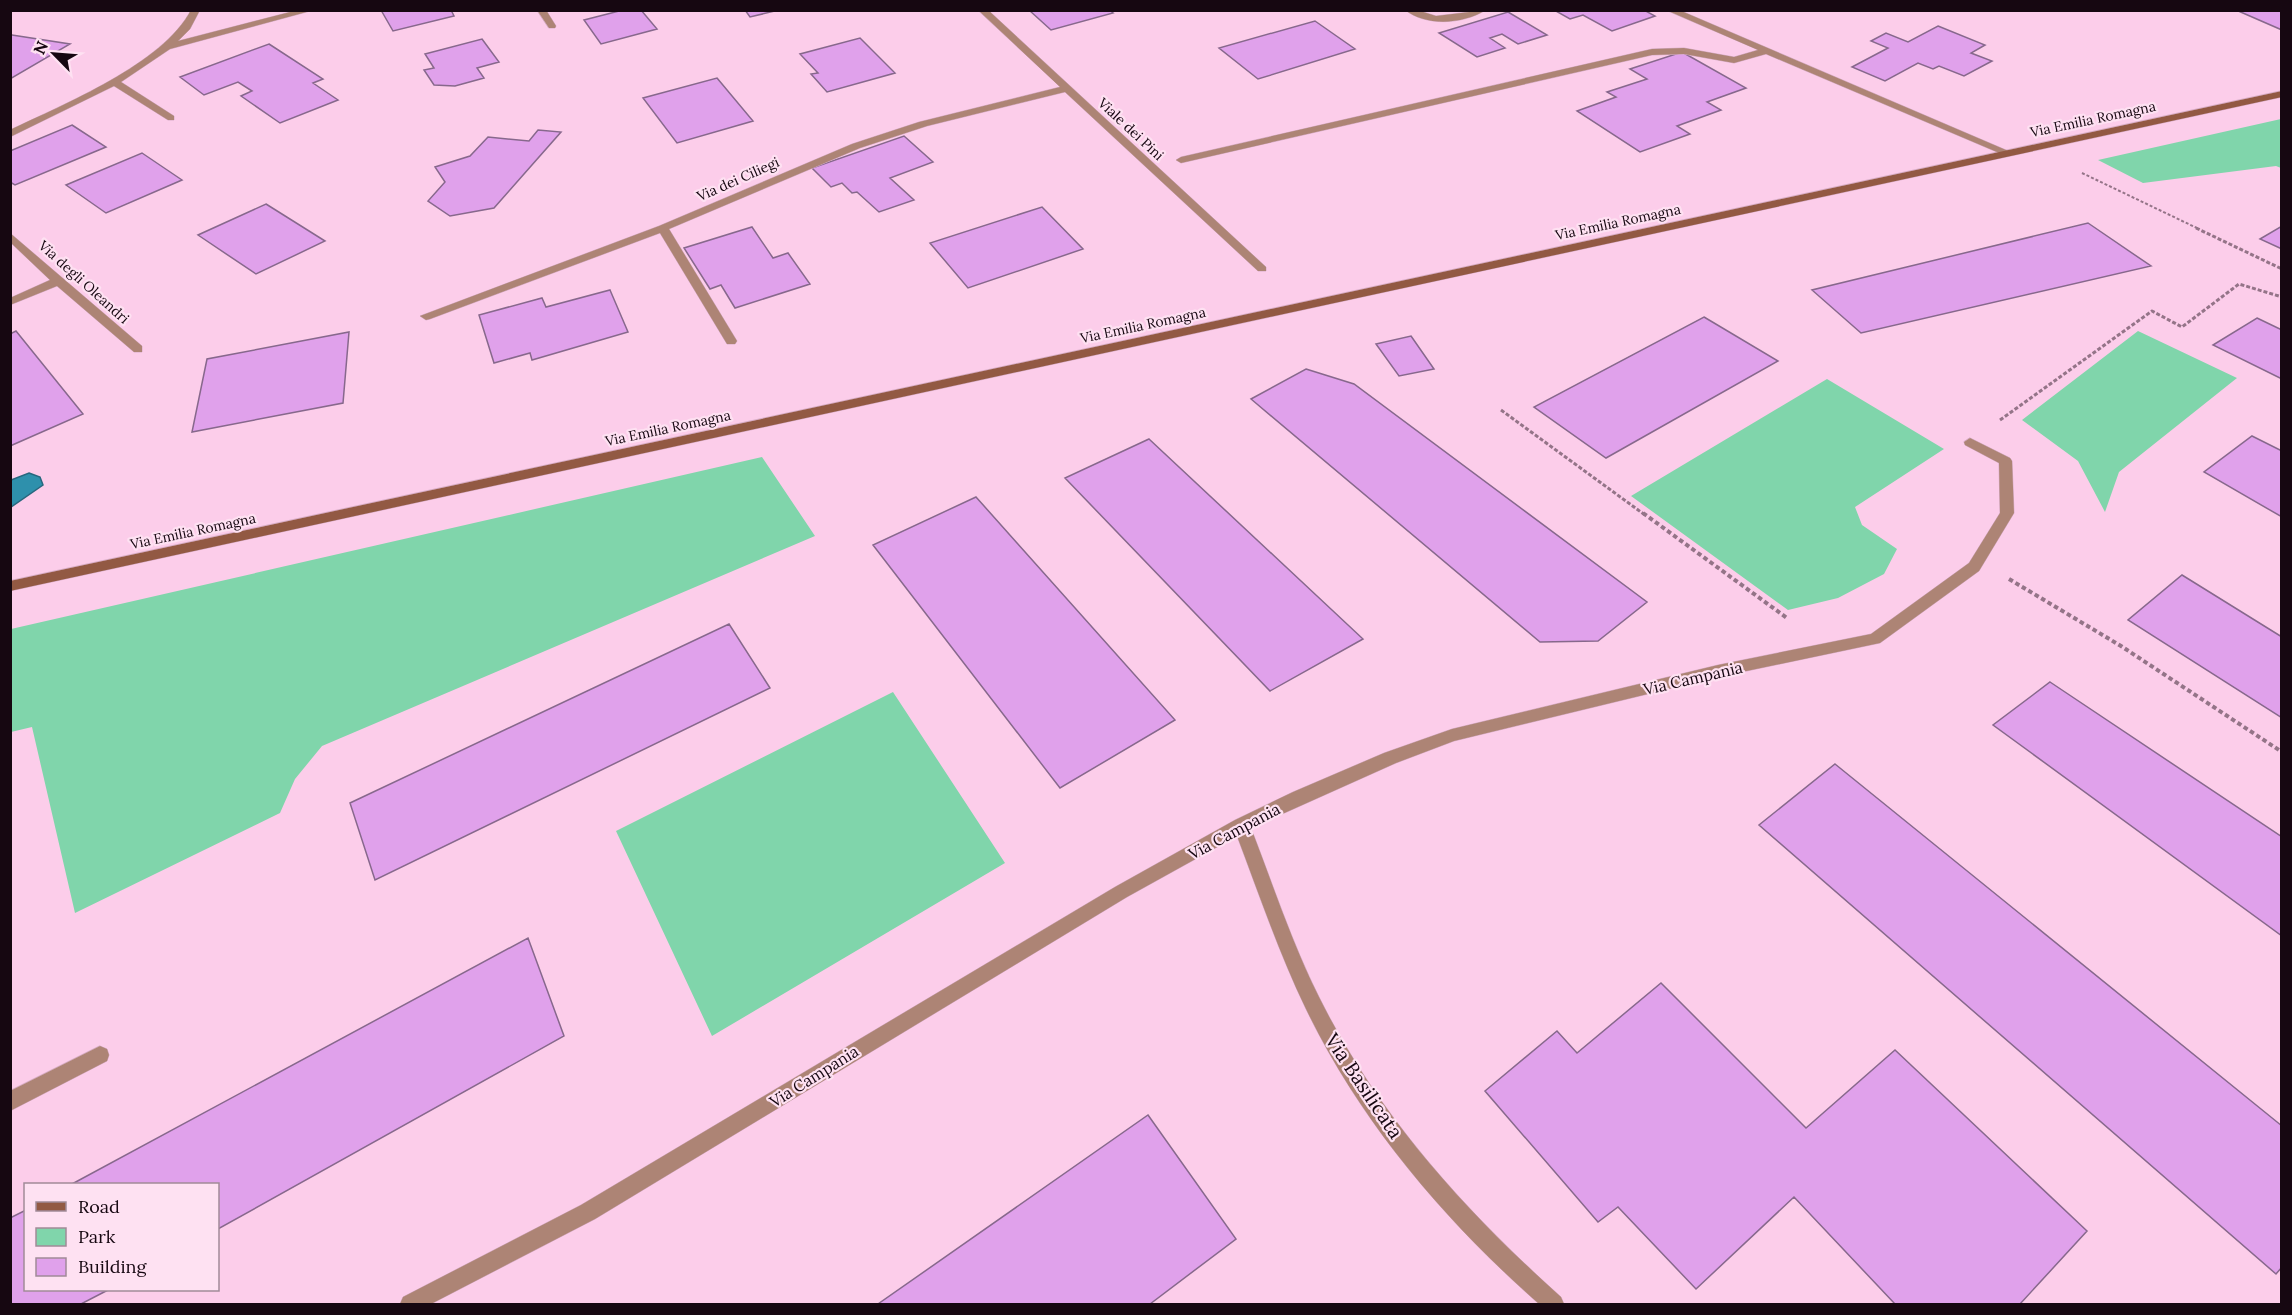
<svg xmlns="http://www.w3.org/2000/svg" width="2292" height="1315" viewBox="0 0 2292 1315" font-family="Lora,serif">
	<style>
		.green { fill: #80d5ab }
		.water { fill: #2e90ac; stroke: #27677e; stroke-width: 1.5 }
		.building { fill: #e0a1eb; stroke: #87688c; stroke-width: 1.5 }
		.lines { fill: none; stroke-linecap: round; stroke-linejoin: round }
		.minor-casing { stroke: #d7adc7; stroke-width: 1 }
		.secondary-casing { stroke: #d7adc7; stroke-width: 1 }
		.path-far2 { stroke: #947488; stroke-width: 2; stroke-dasharray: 3 2; stroke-linecap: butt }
		.path-far1 { stroke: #947488; stroke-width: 3; stroke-dasharray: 4 2; stroke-linecap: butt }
		.path { stroke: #947488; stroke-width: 4; stroke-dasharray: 4.5 3; stroke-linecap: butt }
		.minor { fill: #ad8475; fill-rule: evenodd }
		.secondary { fill: #925943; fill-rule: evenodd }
		.labels { text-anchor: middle; stroke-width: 4.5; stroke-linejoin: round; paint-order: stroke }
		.far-street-label { font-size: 14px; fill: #160711; stroke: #fee1f2 }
		.street-label { font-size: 16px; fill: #160711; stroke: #fee1f2 }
		.near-street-label { font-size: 20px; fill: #160711; stroke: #fee1f2 }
	</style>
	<rect width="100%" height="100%" fill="#fccdea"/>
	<!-- green -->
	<path class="green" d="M2281,119V168L2276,166L2143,183L2098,160Z
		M2138,331L2237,378L2119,472L2105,512L2078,461L2022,420Z
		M1827,379L1944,449L1855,507L1862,525L1897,549L1884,574L1838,598L1788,610L1631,496Z
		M762,457L815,536L322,746L295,779L280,813L75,913L32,727L11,732V629Z
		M893,692L1005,863L712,1036L616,831Z"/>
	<!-- water -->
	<path class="water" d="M29,473L40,477L43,485L11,507V480Z"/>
	<!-- building -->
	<path class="building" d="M381,10H451L454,16L393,31Z
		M623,10H641L657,29L601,44L584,20Z
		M745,10H779L750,17Z
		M1029,10H1109L1113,13L1051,30Z
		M1554,10H1644L1655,16L1612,31L1583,15L1570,19Z
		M2236,10H2282V30Z
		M1508,12L1547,35L1518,44L1502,34L1490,38L1505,48L1477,57L1439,33Z
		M1315,21L1355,49L1258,79L1219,48Z
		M1938,26L1985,45L1971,53L1992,61L1964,76L1939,66L1933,69L1918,63L1885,81L1852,67L1888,48L1871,41L1886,33L1908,42Z
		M10,35H12L70,44L10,79Z
		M860,38L895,73L827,92L811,74L818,73L800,54Z
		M482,39L499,62L477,68L484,78L455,86L434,85L424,70L434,68L425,54Z
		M269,44L323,79L313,83L338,100L280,123L241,96L252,91L238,82L204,95L180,77Z
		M1682,52L1746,88L1707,102L1721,110L1677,126L1690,134L1640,152L1577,111L1616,97L1607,92L1647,79L1630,69Z
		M717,78L753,121L677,143L643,98Z
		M72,125L106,147L15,185L10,182V151Z
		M538,130L561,132L494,208L450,216L428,201L445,182L435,167L470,156L488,137L529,141Z
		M904,136L933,162L890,178L914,200L879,212L857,192L852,193L842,183L831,187L812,168Z
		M142,153L182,180L106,213L66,185Z
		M266,204L325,241L256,274L198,235Z
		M1042,207L1083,249L968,288L930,243Z
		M2088,223L2151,266L1861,333L1812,290Z
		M2282,226V249L2260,239Z
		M752,227L773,258L788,253L810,284L735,308L721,285L710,289L684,248Z
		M610,290L628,332L532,360L530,353L494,363L479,315L542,298L546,307Z
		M1704,317L1778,361L1606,458L1534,407Z
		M2257,318L2282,330V379L2213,345Z
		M16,331L83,414L10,446V334Z
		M349,332L343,403L192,432L207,359Z
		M1411,336L1434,369L1399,376L1376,344Z
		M1306,369L1354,384L1647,602L1598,641L1540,642L1251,399Z
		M2252,436L2282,451V517L2204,472Z
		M1149,439L1363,639L1270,691L1065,478Z
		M976,497L1175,720L1060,788L873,545Z
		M2182,575L2282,637V718L2128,620Z
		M729,624L770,688L375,880L350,803Z
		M2050,682L2282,837V936L1993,725Z
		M1835,764L2282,1126V1267L2276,1274L1759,825Z
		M528,938L564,1036L218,1229V1184H72Z
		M1661,983L1806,1128L1895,1050L2087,1231L2020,1304H1895L1794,1197L1696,1289L1618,1207L1598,1222L1485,1091L1557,1031L1577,1053Z
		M1148,1115L1236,1239L1150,1304H878Z
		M26,1210V1290H108L81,1304H10V1218Z"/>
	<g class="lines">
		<!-- minor casing -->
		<g class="minor-casing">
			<path id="minor" d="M191,10H200L190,29L178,41L298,10H314L170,49L121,82L174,116V120H168L114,86L10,137V130C64,104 163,64 191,10Z
				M537,10H546L556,26L555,28H549Z
				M978,10H988L1266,267V271H1258L1065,92L927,126L860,148L669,229L737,341L735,344H727L660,233L430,319L426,320L420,316L659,226L852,144L919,122L1060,87Z
				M1405,10H1417L1436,16L1486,10C1463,24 1427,27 1405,10Z
				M1666,10H1679L2013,153L2004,155L1766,54L1734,63L1684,54L1652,55L1181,163L1176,160L1181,157L1652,49L1684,48L1734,57L1758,50Z
				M10,233L142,346V352H134L57,286L10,305V298L50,280L10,242Z
				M1970,438L2010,458L2012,461L2014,513L1979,571L1880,643L1718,677L1454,741L1396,763L1251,828C1273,885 1292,943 1319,997C1377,1114 1465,1211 1561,1297L1564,1304H1539C1445,1221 1361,1123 1306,1009C1279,953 1259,894 1237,836L1127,897L595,1219L431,1304H400L403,1297L581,1205L1115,887L1235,820L1293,792L1384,753L1452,729L1718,665L1871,634L1969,563L2000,513L1999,463L1965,445L1964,442Z
				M100,1046L107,1049L109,1055L107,1061L10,1111V1091Z"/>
		</g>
		<!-- secondary casing -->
		<g class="secondary-casing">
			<path id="secondary" d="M2282,91V97L10,591V581Z"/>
		</g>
		<!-- path-far2 -->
		<path class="path-far2" d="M2082,173L2199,229"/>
		<!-- path-far1 -->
		<path class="path-far1" d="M2196,228L2282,269
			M1501,410L1645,515
			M2000,420L2152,311L2182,327L2239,284L2282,297"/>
		<!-- path -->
		<path class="path" d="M1643,513L1787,618
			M2009,579L2121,646L2282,752"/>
		<!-- minor -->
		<use href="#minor" class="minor"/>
		<!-- secondary -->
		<use href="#secondary" class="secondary"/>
	</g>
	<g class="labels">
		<!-- far-street labels -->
		<g class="far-street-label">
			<text transform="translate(2093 119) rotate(-12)" y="5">Via Emilia Romagna</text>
			<text transform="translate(1131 129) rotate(43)" y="5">Viale dei Pini</text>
			<text transform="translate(738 179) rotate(-24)" y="5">Via dei Ciliegi</text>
			<text transform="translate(1618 222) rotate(-12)" y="5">Via Emilia Romagna</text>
			<text transform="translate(84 282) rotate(42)" y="5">Via degli Oleandri</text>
			<text transform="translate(1143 325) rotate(-12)" y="5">Via Emilia Romagna</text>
			<text transform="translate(668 428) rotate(-12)" y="5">Via Emilia Romagna</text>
			<text transform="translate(193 531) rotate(-12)" y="5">Via Emilia Romagna</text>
		</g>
		<!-- street labels -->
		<g class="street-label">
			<text transform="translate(1693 678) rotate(-13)" y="6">Via Campania</text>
			<text transform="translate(1234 831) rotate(-28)" y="6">Via Campania</text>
			<text transform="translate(814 1076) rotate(-32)" y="6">Via Campania</text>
		</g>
		<!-- near-street labels -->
		<g class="near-street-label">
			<text transform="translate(1364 1086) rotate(56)" y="7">Via Basilicata</text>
		</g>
	</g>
	<!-- border -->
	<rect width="2292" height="1315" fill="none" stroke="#160711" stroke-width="24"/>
	<!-- legend -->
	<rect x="24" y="1183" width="195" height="108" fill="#fee1f2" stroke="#a18a98" stroke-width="1.5"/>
	<rect x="36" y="1202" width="30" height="9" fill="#925943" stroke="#a18a98" stroke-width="1.5"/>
	<text x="78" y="1213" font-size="18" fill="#160711">Road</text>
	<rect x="36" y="1228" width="30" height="18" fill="#80d5ab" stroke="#a18a98" stroke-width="1.5"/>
	<text x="78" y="1243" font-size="18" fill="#160711">Park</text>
	<rect x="36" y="1258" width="30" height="18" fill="#e0a1eb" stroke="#a18a98" stroke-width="1.5"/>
	<text x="78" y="1273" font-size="18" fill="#160711">Building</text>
	<!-- north arrow -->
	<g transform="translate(54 54) rotate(295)" stroke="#fee1f2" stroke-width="4.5" paint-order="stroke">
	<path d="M0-4.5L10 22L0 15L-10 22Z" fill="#160711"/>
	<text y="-9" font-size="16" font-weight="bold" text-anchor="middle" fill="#160711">N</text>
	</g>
</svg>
